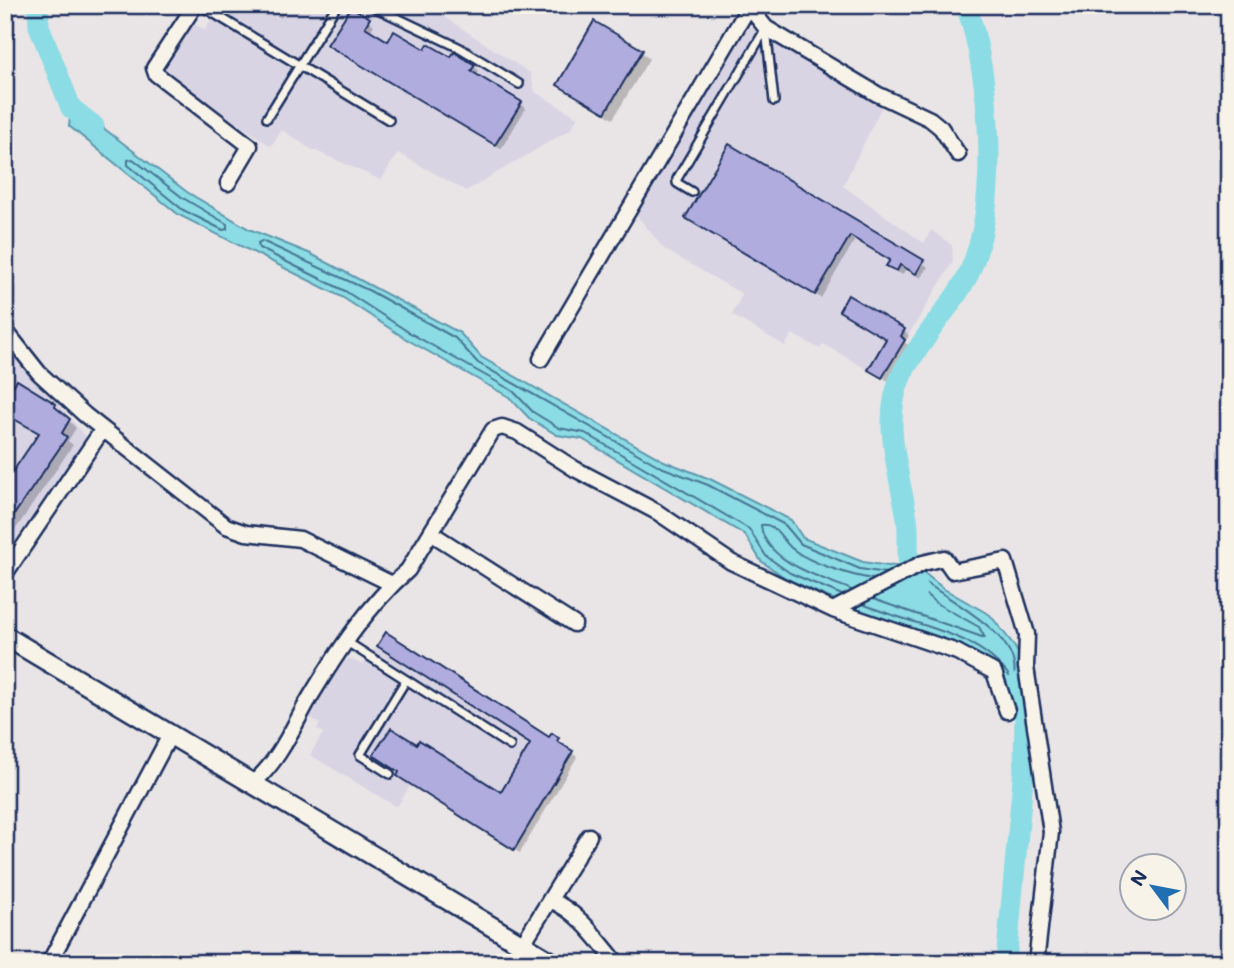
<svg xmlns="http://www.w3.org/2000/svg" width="1234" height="968" viewBox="0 0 1234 968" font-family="Mali,sans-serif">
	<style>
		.built { fill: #d8d4e4 }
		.water { fill: #8bdce4; stroke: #5e97ae; stroke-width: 2 }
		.shadow { fill: #0003 }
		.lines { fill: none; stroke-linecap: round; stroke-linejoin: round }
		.shore { stroke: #487494; stroke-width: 2 }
		.river { stroke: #8bdce4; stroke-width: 21 }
		.building { fill: #b0adde; stroke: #1b2f5e; stroke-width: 2 }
		.service-casing { stroke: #1b2f5e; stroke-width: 12 }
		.minor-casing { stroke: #1b2f5e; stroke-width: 19 }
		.tertiary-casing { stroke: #1b2f5e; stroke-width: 23 }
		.service { stroke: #f7f3e8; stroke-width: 7 }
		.minor { stroke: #f7f3e8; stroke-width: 14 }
		.tertiary { stroke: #f7f3e8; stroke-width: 18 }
	</style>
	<rect width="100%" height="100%" fill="#e9e5e6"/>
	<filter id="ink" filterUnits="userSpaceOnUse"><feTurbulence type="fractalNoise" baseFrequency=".0143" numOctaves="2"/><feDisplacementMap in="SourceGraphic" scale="14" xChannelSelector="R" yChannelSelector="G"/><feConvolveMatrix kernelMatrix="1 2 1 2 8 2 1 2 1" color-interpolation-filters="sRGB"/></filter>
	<g filter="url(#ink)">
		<!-- built -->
		<path class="built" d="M220,5H426L530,73L535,92L578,117L571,129L466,191L398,153L381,180L309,148L282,130L271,146L162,73L161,69L191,22L205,30Z
			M745,24L884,102L843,186L924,243L931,230L952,245L953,262L882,378L823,344L820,349L792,334L785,346L732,315L742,294L664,249L634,212Z
			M5,342L87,438L5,555Z
			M386,632L548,737L552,733L559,738L558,741L573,751L514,850L411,784L397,807L310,755L323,733L317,729L320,724L306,715L337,665L349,658L363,665Z"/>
		<!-- water -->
		<path class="water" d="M71,108L85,114L187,192L249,229L311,254L460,333L481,357L664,461L710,479L791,520L803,538L863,562L888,566L913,564L944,589L990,615L1013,644L1021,658L1025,711L992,665L959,644L884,622L787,579L761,561L745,535L582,439L557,435L529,418L509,397L406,339L342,297L179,215L69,126Z"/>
		<!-- shadow -->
		<path class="shadow" d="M262,5H289L281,18Z
			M351,9L374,25L370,32L389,43L474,66L479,71L476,76L520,103L526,108L501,149L335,50L330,45Z
			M641,51L649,59L613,119L559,84Z
			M729,147L922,262L928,267L921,278L906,269L902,275L894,270L889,265L891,261L855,240L821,298L693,222Z
			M841,311L904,330L909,336L905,342L909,346L888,381L870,369L888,341Z
			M5,382L55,406L76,428L68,441L73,445L9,539L5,537V486L40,435L5,415Z
			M379,646L549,739L552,735L577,757L520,853L404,781L399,776L401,773L376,755L501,794L532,745Z"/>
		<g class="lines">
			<!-- shore -->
			<path class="shore" d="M133,159L183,198L227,224V229L223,230L183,210L128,165V160Z
				M852,590C823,578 764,562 761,525C778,523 782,542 794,550C810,563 852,576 873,579
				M842,595L790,573L766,556L749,529L585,433L559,428L533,412L513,391L410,333L345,291L259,248L258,243L262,241L370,291L455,338L478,363L661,467L708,485L785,525L801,544L860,569L886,573
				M873,599L985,638L979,627L936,603L909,580
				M863,604C912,626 976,630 1010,677H1014C1022,633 946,600 917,576"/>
			<!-- river -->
			<path class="river" d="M38,5L39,26L71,108L94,126
				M918,588C902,567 911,543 907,518C899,471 880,418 903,372C909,360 919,348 926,337C940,316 960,294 970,271C1000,201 991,76 966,5
				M1006,963L1024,768L1025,711L1018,683"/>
		</g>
		<!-- building -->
		<path class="building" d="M351,7L370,18L365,27L388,41L394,31L425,49L428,44L451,57L454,52L475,65L471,71L522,102L495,145L327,45Z
			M594,21L643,50L605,113L557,85Z
			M729,144L924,260L916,274L900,265L897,271L886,266L890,260L850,236L815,295L685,218Z
			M848,295L905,329L901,336L905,340L882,378L868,370L886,339L839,311Z
			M5,380L14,385L17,380L56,404L55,407L70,419L62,433L67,437L5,528V483L39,433L5,414Z
			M386,632L549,737L552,733L559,738L557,741L573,751L514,850L397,776L399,772L373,755L391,728L417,744L419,740L501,792L530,744L377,646Z"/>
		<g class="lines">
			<!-- service casing -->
			<g class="service-casing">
				<path id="service" d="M200,5L389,120
					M370,5L460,48L519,84
					M766,29L774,101
					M267,118L337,5
					M692,192L677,183V179L766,28
					M347,642L510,746
					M390,774L360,755L406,680"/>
			</g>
			<!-- minor casing -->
			<g class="minor-casing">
				<path id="minor" d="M195,5L154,68L156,74L250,146L228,183
					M749,7L766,28L877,94L930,119L941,128L958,154
					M5,330L39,373L85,415L226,526L246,533L300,539L392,584
					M541,359L750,5
					M431,533L574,624
					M5,574L103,429
					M1007,711L994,672L957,652L833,610L923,563L944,558L953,571L1005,561L1027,634L1026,667L1051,832L1036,963
					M252,784C279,761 292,729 309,699C336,654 368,605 408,570L493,430L502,427L517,432L575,469L657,512L731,562L833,610
					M550,900C579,912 597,939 617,963
					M522,945L589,836
					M49,963L170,735"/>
			</g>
			<!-- tertiary casing -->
			<g class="tertiary-casing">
				<path id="tertiary" d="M5,636L553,963"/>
			</g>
			<!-- service -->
			<use href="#service" class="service"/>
			<!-- minor -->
			<use href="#minor" class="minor"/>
			<!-- tertiary -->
			<use href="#tertiary" class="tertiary"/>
		</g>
	</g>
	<!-- margin -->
	<rect width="1234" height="968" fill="none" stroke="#f7f3e8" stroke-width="28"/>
	<rect x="14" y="14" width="1206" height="940" fill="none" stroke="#1b2f5e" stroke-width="2.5" filter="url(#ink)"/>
	<!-- north arrow -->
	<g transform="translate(1153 887) rotate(302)"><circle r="33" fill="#f7f3e8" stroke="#9fa5b1" stroke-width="2"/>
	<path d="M0-5L12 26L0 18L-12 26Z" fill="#1f6fb2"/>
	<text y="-10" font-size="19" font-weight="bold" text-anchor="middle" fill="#1b2f5e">N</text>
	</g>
</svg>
